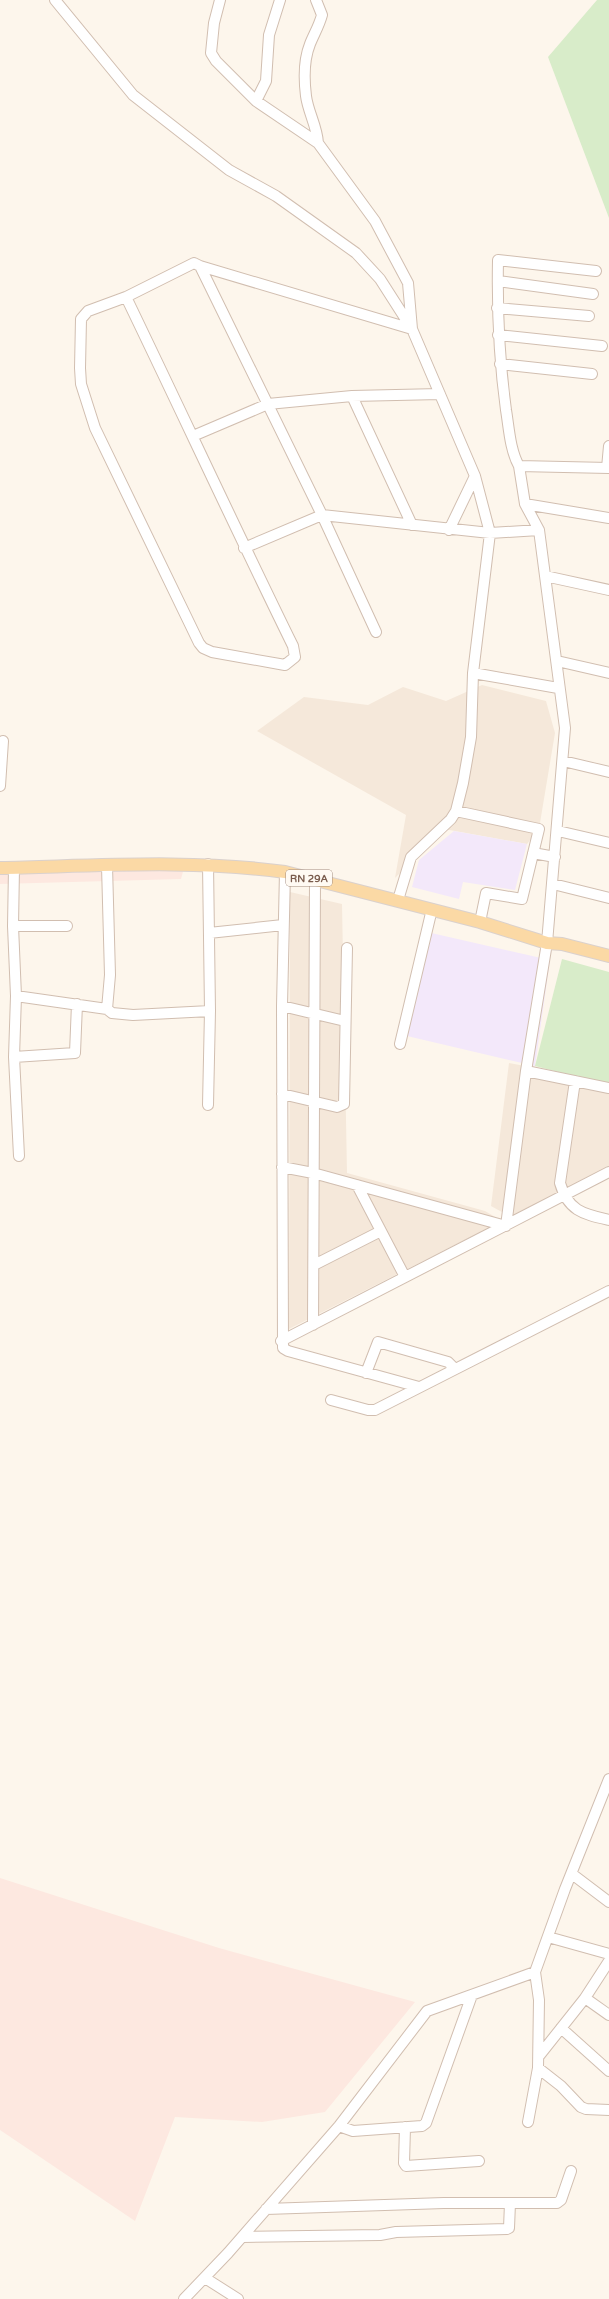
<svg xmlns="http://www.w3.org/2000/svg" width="609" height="2299" viewBox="0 0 609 2299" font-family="'Varela Round',sans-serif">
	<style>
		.residential { fill: #f5e8da }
		.commercial { fill: #fde8e0 }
		.education { fill: #f3e8fa }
		.green { fill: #d8ecc9 }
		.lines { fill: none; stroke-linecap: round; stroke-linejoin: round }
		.minor-casing { stroke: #d1beb0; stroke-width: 12 }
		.major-casing { stroke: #dad1cd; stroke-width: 14 }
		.minor { stroke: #fff; stroke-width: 10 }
		.major { stroke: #fbd9a5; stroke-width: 12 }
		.labels { text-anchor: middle; stroke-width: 3; stroke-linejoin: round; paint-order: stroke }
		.shield { fill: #fffaf3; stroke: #a28b7f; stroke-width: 1 }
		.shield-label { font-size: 10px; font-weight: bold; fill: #7a5c4d }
	</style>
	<rect width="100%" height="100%" fill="#fdf6ec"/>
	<!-- residential -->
	<path class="residential" d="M482,685L546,701L555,733L539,829L527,844L444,829L395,878L406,815L257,731L304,697L368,705L403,687L446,701Z
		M290,892L342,904L347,1173L485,1211L502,1221L289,1329Z
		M509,1063L609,1082V1177L522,1223L491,1206Z"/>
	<!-- commercial -->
	<path class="commercial" d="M184,868L181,879L0,884V874Z
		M0,1878L219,1948L415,2002L325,2112L262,2122L175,2117L135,2221L0,2130Z"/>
	<!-- education -->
	<path class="education" d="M454,831L527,844L515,890L463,882L459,899L412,887L419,860Z
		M427,932L550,960L535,1066L407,1036Z"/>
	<!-- green -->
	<path class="green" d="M597,0H609V218L548,57Z
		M562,959L609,972V1085L535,1066Z"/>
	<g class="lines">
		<!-- minor casing -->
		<g class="minor-casing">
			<path id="minor" d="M55,0L133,95L229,170L276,196L356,253L380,279L412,329L475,476L490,533L473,673L471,737L463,783L456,811L451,819L411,857L398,900
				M316,0L322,15C319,26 314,34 310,44C304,59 304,80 306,96C308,112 317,126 318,143
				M256,101L266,81L269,35L280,0
				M200,266L412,329L408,283L375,221L318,143L256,101L216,61L211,53L214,23L220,0
				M498,281L593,294
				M126,297C182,413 236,530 293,646L295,657L285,665L212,652L203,648L199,643L95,428L81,384L80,368L81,319L88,311L126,297L194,263L200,266L322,515L376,632
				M497,308L589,316
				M498,335L602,346
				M500,364L592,374
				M352,396L412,525
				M193,436L268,404L352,396L440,394
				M519,466C510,450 509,428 506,410C499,359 497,312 498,260L596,271
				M607,468L609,446
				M525,504L609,518
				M449,530L475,476
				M244,548L322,515L490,533L539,530
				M545,576L609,590
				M557,661L609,673
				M473,673L558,688
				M563,761L609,772
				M0,786L3,741
				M456,811L539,829L522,899L486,893L480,922
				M558,831L609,843
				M533,853L555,857
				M208,864L210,1011
				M14,868L13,926L16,996L14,1057L19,1156
				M285,872L282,1006L283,1348L288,1351L419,1387
				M553,884L609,898
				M13,926H67
				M209,933L283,925
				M16,996L107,1009L112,1013L133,1015L210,1011L208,1105
				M282,1006L345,1021
				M107,1009L110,975L107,866
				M400,1044L432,909
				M14,1057L75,1053L77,1004
				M526,1071L547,943L565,728L539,530L525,504L519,466L609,468
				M575,1081L560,1183C568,1211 583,1214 609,1220
				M282,1094L337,1107L344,1104L347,948
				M282,1167L313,1173L506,1226L526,1071L609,1088
				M357,1185L405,1277
				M314,1265L381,1231
				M313,1325L315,880
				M281,1341L609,1172
				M366,1373L378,1342L448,1362L455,1369
				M331,1400L368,1410H375L609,1291
				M572,1874L609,1902
				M548,1937L609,1954
				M585,1998L609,2015
				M561,2028L609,2071
				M539,2056L585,1998L609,1961
				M538,2068L561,2086L581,2107L586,2109L609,2110
				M528,2122L538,2068L539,2000L535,1972
				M339,2126L353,2131L422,2126L426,2123L472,1995
				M405,2127L404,2163L406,2166L479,2161
				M266,2209L444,2203H557L561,2200L571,2171
				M243,2237L380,2235L396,2232L507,2229L509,2228L510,2203
				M205,2278L238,2299
				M184,2299L228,2253L339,2126L427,2011L535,1972L565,1889L609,1779"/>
		</g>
		<!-- major casing -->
		<g class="major-casing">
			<path id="major" d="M0,868C95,866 190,859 285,872L480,922L547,943L562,944L609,956"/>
		</g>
		<!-- minor -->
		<use href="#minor" class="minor"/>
		<!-- major -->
		<use href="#major" class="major"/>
	</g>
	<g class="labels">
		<!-- shield labels -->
		<rect class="shield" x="286" y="870" width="46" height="16" rx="3"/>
		<g class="shield-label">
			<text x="309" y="882">RN 29A</text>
		</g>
	</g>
</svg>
